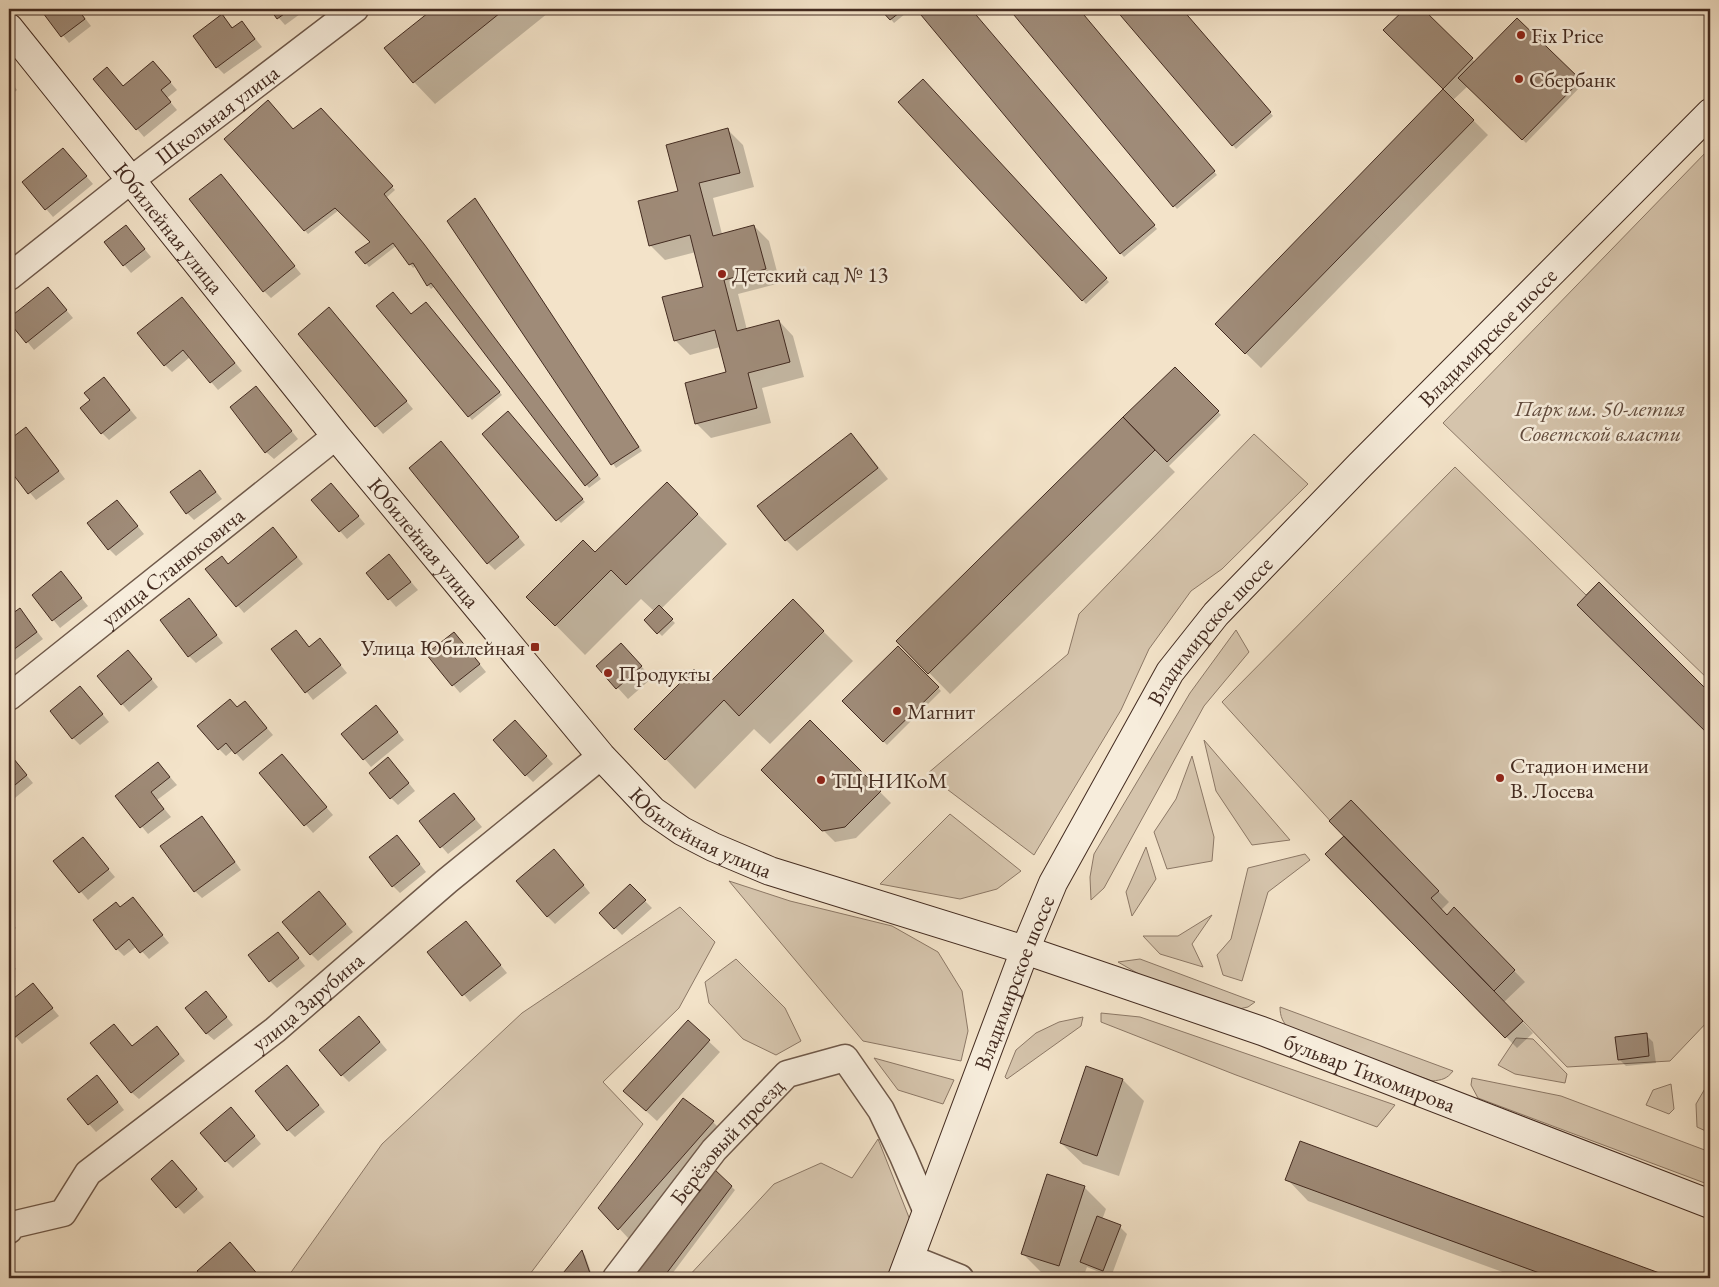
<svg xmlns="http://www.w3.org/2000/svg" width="1719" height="1287" viewBox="0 0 1719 1287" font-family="'EB Garamond',serif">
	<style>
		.green { fill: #d5c4ac; stroke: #8c7866 }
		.shadow { fill: #0003 }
		.building { fill: #9f8b78; stroke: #432b20 }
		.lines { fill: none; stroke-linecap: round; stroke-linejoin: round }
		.street-casing { stroke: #6f594a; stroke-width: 29 }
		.secondary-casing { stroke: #432b20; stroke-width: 30 }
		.street { stroke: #f7eddc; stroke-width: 26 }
		.secondary { stroke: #f7eddc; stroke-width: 28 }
		.poi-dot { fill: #8f2418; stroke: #f7eddc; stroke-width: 2 }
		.labels { text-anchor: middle; stroke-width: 5; stroke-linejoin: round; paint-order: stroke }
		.poi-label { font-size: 22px; fill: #432b20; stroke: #f7eddc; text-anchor: start }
		.street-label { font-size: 22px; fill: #432b20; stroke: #f7eddc }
		.park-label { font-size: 22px; font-style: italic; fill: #604a3c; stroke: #f7eddc }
	</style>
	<rect width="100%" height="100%" fill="#f3e3c9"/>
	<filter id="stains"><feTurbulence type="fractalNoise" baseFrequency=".004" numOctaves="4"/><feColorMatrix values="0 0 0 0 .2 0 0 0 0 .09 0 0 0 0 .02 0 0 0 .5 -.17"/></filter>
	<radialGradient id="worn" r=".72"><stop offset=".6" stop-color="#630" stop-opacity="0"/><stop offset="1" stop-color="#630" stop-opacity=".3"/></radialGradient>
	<!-- green -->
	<path class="green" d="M1710,148V681L1443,423Z
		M1254,434L1308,484L1222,569L1191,591L1149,649L1121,710L1034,855L927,774L1068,654L1079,614Z
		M1455,467L1586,595L1599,582L1710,693V1019L1670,1061L1567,1067L1523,1021L1505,1038L1325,854L1344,836L1222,702Z
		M1236,630L1249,652L1204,706L1104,888L1091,900L1090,877L1094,854L1190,693Z
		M1204,740L1290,840L1252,845L1216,791Z
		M1192,756L1214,837L1212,861L1167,869L1154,832L1176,799Z
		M950,814L1021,871L997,889L960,899L880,884Z
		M1146,847L1156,879L1132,916L1126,892Z
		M1305,854L1310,860L1268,892L1242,981L1223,975L1217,955L1231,939L1248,868Z
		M729,881L790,901L892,926L938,952L962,991L968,1031L961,1061L863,1041Z
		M680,907L715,942L679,1008L603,1082L643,1124L527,1278H287L382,1144L522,1013Z
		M1212,915L1192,944L1203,967L1160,954L1143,936H1178Z
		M736,959L785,1008L801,1041L776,1055L743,1039L709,1003L705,982Z
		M1140,959L1255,1002L1248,1007L1239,1009L1144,977L1118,962Z
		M1280,1007L1453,1071C1447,1079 1442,1080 1432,1081L1289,1029C1283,1022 1280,1017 1280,1007Z
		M1101,1013L1140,1017L1395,1105L1377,1127L1236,1075L1101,1022Z
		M1083,1017L1081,1026L1007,1079L1005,1077L1016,1050L1036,1033L1059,1022Z
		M1516,1038L1533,1039L1567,1074L1565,1083L1515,1074L1498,1065Z
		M874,1058L954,1080L943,1104L898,1090Z
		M1472,1078L1561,1096L1710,1152V1185L1478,1098L1471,1085Z
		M1710,1080V1133L1697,1127L1696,1104Z
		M1671,1084L1674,1109L1669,1114L1646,1105L1653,1090Z
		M878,1139L910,1220L889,1278H687L774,1184L821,1163L852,1178Z"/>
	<!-- shadow -->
	<path class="shadow" d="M42,9H78L91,26L69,43Z
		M144,9H153L148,13Z
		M271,9H307L285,25Z
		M435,9H553L435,104L414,82L386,48Z
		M882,9H911L894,23Z
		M918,9H970L1157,229L1124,257Z
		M1011,9H1078L1217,175L1177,209Z
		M1117,9H1181L1273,116L1236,149Z
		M1406,9H1421L1475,62L1517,19L1583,84L1526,143L1468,86L1453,100L1488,135L1261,368L1216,324L1445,89L1385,30Z
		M222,15L233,28L242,22L262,47L224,74L217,67Z
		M160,70L177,90L167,98L177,110L144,137L95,79L124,87Z
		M9,79L17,90L9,97Z
		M923,81L1109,282L1086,304L900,102Z
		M321,110L395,190L386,198L427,249L601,479L589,488L435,286L431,289L428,285L416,266L413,268L410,264L396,246L369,267L357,252L372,242L339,210L308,234L226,139L293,131Z
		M728,130L743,145L754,187L713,198L722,234L754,226L769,241L780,283L738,294L747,330L779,321L793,336L804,377L762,388L771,423L711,438L696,423L727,373L720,347L690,355L675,340L705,288L696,252L665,260L650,245L679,192Z
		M63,149L93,184L53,217L23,182Z
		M221,175L301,274L271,298L264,291Z
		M478,203L642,451L616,468L448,221Z
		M126,226L151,257L131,273L106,243Z
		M48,288L73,318L34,350L9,319Z
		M189,306L242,371L218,390L190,357L172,372L165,365Z
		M378,306L411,316L429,307L502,395L472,420Z
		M336,316L413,409L383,434L376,426Z
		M1175,368L1221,415L1169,466L1175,472L950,694L898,641Z
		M111,386L137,418L109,440L102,433Z
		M256,387L298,439L274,459L266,452Z
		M511,416L585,502L561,523L483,434Z
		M26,429L33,436L65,479L36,500L9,467V442Z
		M850,434L861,445L888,479L797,551L786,540Z
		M448,450L525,545L495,570L488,563Z
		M200,472L222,499L194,520L187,513Z
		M667,483L727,544L661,609L675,623L662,636L646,620L655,612L641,599L585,655L528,597L596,554Z
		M338,492L365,524L347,539L313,500Z
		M117,501L144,534L116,556L109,549Z
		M280,536L303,564L244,613L207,569L221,557L229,565Z
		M389,556L418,590L396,607L368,574Z
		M61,573L88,606L60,628L33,595Z
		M189,600L223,643L196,663L189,656Z
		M793,601L853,661L770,744L754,729L695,789L636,729L708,685Z
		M20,610L43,639L9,665V618Z
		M303,639L309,647L320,640L347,673L313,700L273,649Z
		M461,641L486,672L460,693L428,655Z
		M898,647L941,691L887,745L843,701Z
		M632,656L652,678L628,699L598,666Z
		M135,659L158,687L129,712L99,677Z
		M87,695L109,722L80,745L73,738Z
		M238,708L252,710L273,735L243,761L233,750L226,756L219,749Z
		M383,714L404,740L371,767L343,734Z
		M810,722L891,803L856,838L835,842L763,770Z
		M522,729L553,764L533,782L526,775Z
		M9,754L33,783L9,803Z
		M158,763L177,785L157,800L171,817L148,834L117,796Z
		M289,763L333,815L313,833L261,773Z
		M395,766L415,791L398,805L391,798Z
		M461,802L482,827L448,854L421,822Z
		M1351,802L1449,902L1441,910L1447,916L1454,909L1525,982L1504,1002L1533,1033L1517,1048L1327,854L1346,836Z
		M202,817L209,825L241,870L202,898L195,891Z
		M83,839L115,877L88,900L55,861Z
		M404,844L426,872L400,893L393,886Z
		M561,858L590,893L555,924L547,916Z
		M630,886L652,908L622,935L601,913Z
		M133,899L169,943L149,959L137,946L124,956L117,949L121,909Z
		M326,900L353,932L318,961L311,954Z
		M9,918L16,928L9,934Z
		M466,923L507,973L470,1002L429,952Z
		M285,941L305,966L277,988L270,981Z
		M9,959L16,969L9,975Z
		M33,985L59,1016L22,1044L9,1029V1004Z
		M206,992L233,1025L214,1040L206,1033Z
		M688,1022L720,1052L657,1121L636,1102Z
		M114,1025L133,1047L164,1035L185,1061L139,1099L131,1092Z
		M366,1025L387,1050L349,1082L342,1075Z
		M1646,1035L1653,1042L1656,1063L1626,1066L1619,1059Z
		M294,1074L325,1112L295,1137L288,1130Z
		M1123,1080L1144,1101L1119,1176L1083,1164L1061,1143Z
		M104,1084L124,1110L96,1132L89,1124Z
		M683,1100L713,1122L724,1133L630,1240L600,1208Z
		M238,1116L261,1144L233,1168L226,1161Z
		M1300,1142L1670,1278H1519L1308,1201L1287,1179Z
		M179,1169L204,1197L184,1214L153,1179Z
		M714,1170L735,1190L669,1278H633Z
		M1084,1187L1106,1209L1102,1220L1120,1227L1127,1234L1111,1277L1087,1267L1083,1278H1054L1044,1275L1022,1253Z
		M237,1251L261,1278H205L199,1271Z
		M582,1252L585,1255L593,1278H561Z"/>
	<!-- building -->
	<path class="building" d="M40,9H78L85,19L61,37Z
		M270,9H291L277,19Z
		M433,9H505L413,83L384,48Z
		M880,9H904L890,20Z
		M916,9H971L1155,225L1120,254Z
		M1009,9H1079L1215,171L1173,207Z
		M1115,9H1182L1271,112L1232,146Z
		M1405,9H1423L1473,58L1443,89L1383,30Z
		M222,14L232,28L242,21L255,39L216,68L193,36Z
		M1517,18L1581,80L1522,140L1458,78Z
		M153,61L171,82L161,90L171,102L136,130L93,79L107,67L123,86Z
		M923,79L1107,278L1082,301L898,102Z
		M1443,89L1474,120L1245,354L1215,324Z
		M268,100L293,129L321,108L393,186L384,194L424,244L598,475L585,486L431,283L427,286L413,263L409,265L393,243L365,264L355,252L370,242L335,208L304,231L224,139Z
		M728,128L740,173L699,183L713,236L754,225L766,269L724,280L737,331L779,320L790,362L748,373L757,408L695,424L685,383L726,372L715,330L674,341L662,297L703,287L690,235L649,246L638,201L678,191L666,145Z
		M63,148L87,176L45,210L22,182Z
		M221,174L295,266L263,292L189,199Z
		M475,198L639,447L611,465L447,221Z
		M126,225L145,249L123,266L104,242Z
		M48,287L67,310L26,343L9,322V318Z
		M393,292L411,314L426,302L500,392L468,417L376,306Z
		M182,297L235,363L210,383L183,350L164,366L137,333Z
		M329,307L407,401L375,427L298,334Z
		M1175,367L1219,411L1167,462L1123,417Z
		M104,377L130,410L101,434L80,408L90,400L84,393Z
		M256,386L292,431L265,453L230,407Z
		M508,411L583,499L556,521L482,434Z
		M1123,417L1155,450L928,674L896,641Z
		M26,427L59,471L28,494L9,469V440Z
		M851,433L878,468L785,541L757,506Z
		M441,441L519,537L487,564L409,468Z
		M200,470L216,492L186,514L170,492Z
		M667,482L698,514L626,585L611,570L555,626L526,597L583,540L595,552Z
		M331,483L359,516L339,532L311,500Z
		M117,500L138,526L108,550L87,523Z
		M273,527L297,557L236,607L205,569L222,556L228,564Z
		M389,554L411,582L388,600L366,573Z
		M61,571L82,598L52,621L32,595Z
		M1599,582L1710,693V736L1577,605Z
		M189,598L217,635L188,657L160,620Z
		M793,599L824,631L739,716L724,700L665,760L634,729L694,669L708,684Z
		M659,605L673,619L657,634L644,620Z
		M20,608L37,632L9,653V616Z
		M296,630L309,647L320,638L341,665L305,693L271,649Z
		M454,632L480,664L452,686L426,654Z
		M621,643L642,666L616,689L596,666Z
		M898,646L939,687L883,742L842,701Z
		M128,650L152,679L121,705L97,676Z
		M80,686L103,714L72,739L50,711Z
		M230,699L237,707L245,701L267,728L235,754L226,743L218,750L197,726Z
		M376,705L398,732L363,760L341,734Z
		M515,720L547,756L525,776L493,740Z
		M810,720L881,791L845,827L822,831L761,770Z
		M9,753L27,775L9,790Z
		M282,754L327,807L304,826L259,773Z
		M388,757L409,783L390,799L369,773Z
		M158,762L170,777L151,792L164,809L140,828L115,796Z
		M454,793L475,819L440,848L419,821Z
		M1351,800L1439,891L1431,898L1447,915L1454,907L1515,970L1494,991L1329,821Z
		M202,816L235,862L194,892L160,846Z
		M397,835L420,864L392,887L369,857Z
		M1344,836L1523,1021L1505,1038L1325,854Z
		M83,837L109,869L79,893L53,861Z
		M554,849L584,885L547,917L516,881Z
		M630,884L646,900L614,929L599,913Z
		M319,891L346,924L310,955L282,922Z
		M133,897L163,935L140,953L129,939L116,950L93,920L116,902L120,907Z
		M466,921L501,965L462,996L427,952Z
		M278,932L299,958L269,982L248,955Z
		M33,983L53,1008L14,1038L9,1031V1002Z
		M206,991L227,1017L206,1034L185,1008Z
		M359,1016L380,1042L341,1076L319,1050Z
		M688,1020L710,1040L646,1111L623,1091Z
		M114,1024L132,1046L157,1026L179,1054L131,1093L90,1043Z
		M1647,1033L1649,1056L1618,1060L1615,1037Z
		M287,1065L319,1105L287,1131L255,1091Z
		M1086,1066L1123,1079L1097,1156L1060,1143Z
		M97,1075L118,1102L88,1125L67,1099Z
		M683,1098L714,1121L618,1230L598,1208Z
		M231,1107L255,1136L225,1162L200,1133Z
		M1300,1141L1673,1278H1553L1285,1180Z
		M172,1160L197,1189L176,1208L151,1179Z
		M714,1169L732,1186L663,1278H631Z
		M1047,1174L1085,1186L1059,1266L1021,1254Z
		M1097,1216L1121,1225L1103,1271L1080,1262Z
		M230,1242L260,1277L258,1278H203L197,1271Z
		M582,1250L591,1276L590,1278H559Z"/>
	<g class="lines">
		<!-- street casing -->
		<g class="street-casing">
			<g id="street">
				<path id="s1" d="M9,277L131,180L355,9"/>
				<path id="s2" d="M9,697L336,436"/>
				<path id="s3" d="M9,1230L12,1225L63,1213L88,1173L275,1030L447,881L601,756"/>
				<path d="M910,1258L960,1278"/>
				<path id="s4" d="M616,1278L714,1150L787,1074L845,1058L881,1110L903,1156L927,1212"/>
			</g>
		</g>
		<!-- secondary casing -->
		<g class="secondary-casing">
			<g id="secondary">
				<path id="s5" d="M9,28L336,436L601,756L653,811L682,831L713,847L770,871L1025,950L1262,1031L1710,1204"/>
				<path id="s6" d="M902,1278L1025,950L1053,883L1170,672L1216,614L1360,465L1710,113"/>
			</g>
		</g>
		<!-- street -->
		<use href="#street" class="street"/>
		<!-- secondary -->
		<use href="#secondary" class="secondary"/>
	</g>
	<!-- markers -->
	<g class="poi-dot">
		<circle cx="1521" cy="35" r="5"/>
		<circle cx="1519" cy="79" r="5"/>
		<circle cx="722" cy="274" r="5"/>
		<rect x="530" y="642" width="10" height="10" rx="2.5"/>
		<circle cx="608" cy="673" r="5"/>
		<circle cx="897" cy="711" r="5"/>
		<circle cx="1500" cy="778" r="5"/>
		<circle cx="821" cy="780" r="5"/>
	</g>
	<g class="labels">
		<!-- poi labels -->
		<g class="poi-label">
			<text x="1531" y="43">Fix Price</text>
			<text x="1529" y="87">Сбербанк</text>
			<text x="732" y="282">Детский сад № 13</text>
			<text x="525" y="655" text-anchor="end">Улица Юбилейная</text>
			<text x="618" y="681">Продукты</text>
			<text x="907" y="719">Магнит</text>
			<text x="1510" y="773">Стадион имени<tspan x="1510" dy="25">В. Лосева</tspan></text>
			<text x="831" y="788">ТЦ НИКоМ</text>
		</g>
		<!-- street labels -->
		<g class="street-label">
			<text dy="8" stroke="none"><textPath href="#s1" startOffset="264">Школьная улица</textPath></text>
			<text dy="8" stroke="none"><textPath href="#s5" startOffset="256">Юбилейная улица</textPath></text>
			<text dy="8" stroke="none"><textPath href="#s6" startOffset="1126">Владимирское шоссе</textPath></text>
			<text dy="8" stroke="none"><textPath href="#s5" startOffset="661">Юбилейная улица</textPath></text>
			<text dy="8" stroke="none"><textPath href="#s2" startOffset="209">улица Станюковича</textPath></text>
			<text dy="8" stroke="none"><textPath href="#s6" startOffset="721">Владимирское шоссе</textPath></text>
			<text dy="8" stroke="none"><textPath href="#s5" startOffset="1066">Юбилейная улица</textPath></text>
			<text dy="8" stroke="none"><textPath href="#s6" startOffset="316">Владимирское шоссе</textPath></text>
			<text dy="8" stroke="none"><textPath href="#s3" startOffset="384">улица Зарубина</textPath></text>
			<text dy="8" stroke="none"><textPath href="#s5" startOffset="1779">бульвар Тихомирова</textPath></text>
			<text dy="8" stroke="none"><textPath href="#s4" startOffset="176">Берёзовый проезд</textPath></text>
		</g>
		<!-- park labels -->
		<g class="park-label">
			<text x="1600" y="416">Парк им. 50-летия<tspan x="1600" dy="25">Советской власти</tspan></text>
		</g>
	</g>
	<!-- margin -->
	<rect width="1719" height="1287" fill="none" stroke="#f3e3c9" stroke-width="30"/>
	<rect x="10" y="10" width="1699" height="1267" fill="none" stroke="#432b20" stroke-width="2.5"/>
	<rect x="15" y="15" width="1689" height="1257" fill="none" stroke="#432b20"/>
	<rect width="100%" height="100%" filter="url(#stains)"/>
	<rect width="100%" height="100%" fill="url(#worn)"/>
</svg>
